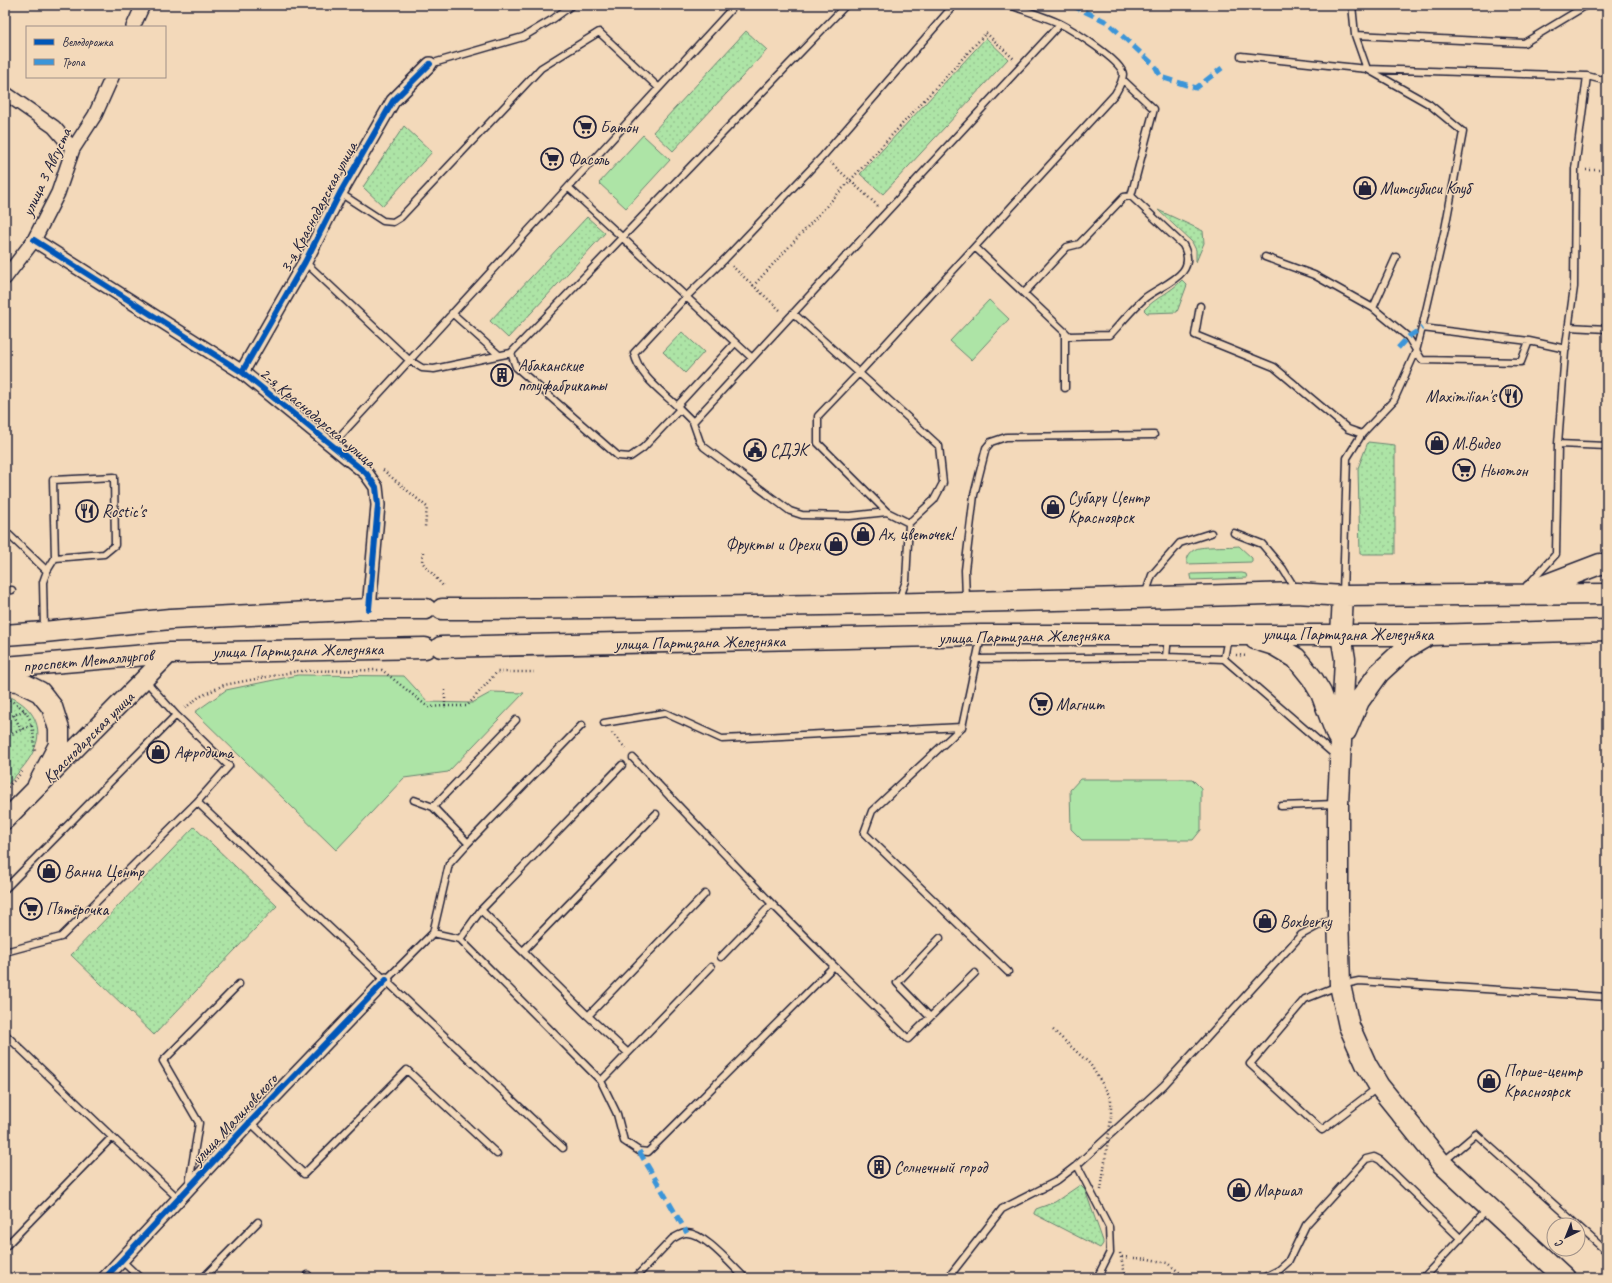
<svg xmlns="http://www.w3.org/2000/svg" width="1612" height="1283" viewBox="0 0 1612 1283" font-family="Caveat,sans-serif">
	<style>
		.grass { fill: #ade4a6; stroke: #688370 }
		.park { fill: url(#park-dots); stroke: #688370 }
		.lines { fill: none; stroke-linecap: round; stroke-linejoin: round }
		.lane-casing { stroke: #22223b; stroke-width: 9 }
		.street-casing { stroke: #22223b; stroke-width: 16 }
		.secondary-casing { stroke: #22223b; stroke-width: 21 }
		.primary-casing { stroke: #22223b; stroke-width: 23 }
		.path { stroke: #22223b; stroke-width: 2.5; stroke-dasharray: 1 3; stroke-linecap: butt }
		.lane { stroke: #f3d9ba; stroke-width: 6 }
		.street { stroke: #f3d9ba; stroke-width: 13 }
		.secondary { stroke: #f3d9ba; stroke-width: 18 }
		.primary { stroke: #f3d9ba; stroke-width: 20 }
		.path-bridge { stroke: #22223b; stroke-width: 2.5; stroke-dasharray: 1 3; stroke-linecap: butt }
		.quiet { stroke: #3b95d9; stroke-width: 5; stroke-dasharray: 10 5; stroke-linecap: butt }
		.cycleway-casing { stroke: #f3d9ba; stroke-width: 8 }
		.cycleway { stroke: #0057b8; stroke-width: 6 }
		.labels { text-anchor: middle; stroke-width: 3; stroke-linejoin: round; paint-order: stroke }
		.poi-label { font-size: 17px; fill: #22223b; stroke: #f3d9ba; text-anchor: start }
		.street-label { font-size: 17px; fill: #22223b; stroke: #f3d9ba }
	</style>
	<defs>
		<pattern id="park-dots" width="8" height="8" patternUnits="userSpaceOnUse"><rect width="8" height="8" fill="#ade4a6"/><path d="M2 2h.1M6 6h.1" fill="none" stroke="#95c390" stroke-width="1.8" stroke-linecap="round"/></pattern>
	</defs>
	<rect width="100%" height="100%" fill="#f3d9ba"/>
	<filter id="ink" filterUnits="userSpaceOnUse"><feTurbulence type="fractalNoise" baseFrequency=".025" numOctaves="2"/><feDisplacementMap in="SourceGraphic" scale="8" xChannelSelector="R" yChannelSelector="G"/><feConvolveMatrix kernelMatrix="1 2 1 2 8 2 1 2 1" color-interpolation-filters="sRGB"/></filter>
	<g filter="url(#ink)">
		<!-- grass -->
		<path class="grass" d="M643,135L670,160L626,208L599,183Z
			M989,300L1009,319L971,360L950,341Z
			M1239,546L1252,558V562L1187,564C1186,558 1190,551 1196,549C1201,546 1231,547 1239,546Z
			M1242,573L1246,574L1247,578L1192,580L1191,576V574Z
			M298,675L404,676L428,702L472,703L492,692L524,693L448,772L404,778L336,850L195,712L226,690Z
			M1080,779H1192L1201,788V830L1193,840H1082L1071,829L1070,790Z"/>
		<!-- park -->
		<path class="park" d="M746,31L767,50L673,151L653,132Z
			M986,38L1008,59L883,194L860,174Z
			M404,126L432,152L383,206L363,187Z
			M1158,210L1203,231L1204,243L1196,262V250L1192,242Z
			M587,217L605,233L508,338L490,321Z
			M1182,280L1187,285L1177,312L1147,313L1144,310C1155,298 1171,292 1182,280Z
			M682,332L704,352L685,373L663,352Z
			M1368,442L1395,445V554H1360L1358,468Z
			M5,695C25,701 42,719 37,741C33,759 17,774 5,787Z
			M194,827L277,906L154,1035L71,955Z
			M1080,1185L1085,1190L1103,1241V1244L1100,1248L1034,1214V1213L1036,1209L1055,1202Z"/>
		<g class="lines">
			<!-- lane casing -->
			<g class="lane-casing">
				<path id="lane" d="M1355,35L1524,43L1587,5
					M1241,56L1367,69L1587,76L1575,169L1574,287L1565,352L1558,444L1556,554L1529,584
					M430,64L523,37L553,19L572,5
					M1587,76L1607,81
					M569,188L752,358
					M340,193L383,221L393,222L401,217L541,68L599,32L659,88
					M975,247L1069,336L1110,335C1121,323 1134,307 1146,297C1165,283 1199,274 1183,245L1131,196L1154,109L1122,79
					M1265,257L1314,275L1373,308L1408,337L1422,360L1521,362L1529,341
					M305,262L409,360L422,368L434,369L511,353L846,5
					M1024,293L1067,247L1079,244L1124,197L1131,196
					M1200,306L1195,335L1274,367L1348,429L1362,434
					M1373,308L1396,257
					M452,313L499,355
					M793,313L859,373L1115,94C1118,89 1123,81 1123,74C1122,61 1071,29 1059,23C1043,16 1026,11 1010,5
					M1569,327L1607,329
					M1422,328L1529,341L1566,349
					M1065,332V388
					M511,353L516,367L618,456L630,457L643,448L680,409C663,392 640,378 634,353L686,297L725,259L823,156L954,5
					M677,406L735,343
					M680,409L693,422L700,442L704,447L790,511L802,515L850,516L887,512L909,523L906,581L899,600
					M693,422L1060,24
					M1558,444L1607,446
					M332,445L735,5
					M887,512L818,443V416L859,373L939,446L943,483L934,500L909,523
					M5,531L47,571
					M1234,533L1262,544L1283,569L1296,590
					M5,591L12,590
					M1343,594L1347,458L1362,434L1394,400L1416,351L1422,328L1445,229L1463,132L1429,104L1367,69L1355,35L1352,5
					M1145,595L1152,575L1180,543L1211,533
					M966,599L965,570L974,495L986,448L991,442L1006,437L1154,435
					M44,629L43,582L47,571L55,558L53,480L114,477L115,545L104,554L55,558
					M1166,657L1168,637
					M976,659L1166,657L1224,659L1336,756
					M1224,659L1228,637
					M145,680L176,715L229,766L197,802
					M604,723L665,713L722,739L962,727L981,637
					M962,727L872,811L864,833L1008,972
					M414,800L433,807L468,843L449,864L433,933
					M1281,806L1335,804
					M433,807L516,720
					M468,843L582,725
					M5,889L176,715
					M481,910L588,1016L628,1053
					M460,939L481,910L622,765
					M523,951L656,814
					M5,952L61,937L197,802L563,1148
					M721,957L772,904
					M834,966L908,1039L975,973
					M386,980L433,933L460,939L601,1081L617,1114L624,1141L639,1151L648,1152L834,966L772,904L633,758
					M588,1016L705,894
					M930,1017L897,983L940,938
					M5,1034L112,1137
					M601,1081L711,967
					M1377,1088L1322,1130L1250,1064L1305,999L1340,985L1359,981L1607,997
					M250,1122L304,1174L407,1070L497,1154
					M1443,1162L1476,1134L1577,1225
					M1077,1165L1109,1227L1110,1252L1097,1278
					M189,1184L199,1123L163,1061L239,984
					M1578,1226L1607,1252
					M5,1247L112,1137L179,1199
					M122,1261L140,1278
					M203,1278L258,1222
					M305,1278L308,1275
					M635,1278L672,1239C676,1237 681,1233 686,1233C704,1232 732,1266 745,1278
					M948,1278L1002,1209L1055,1182L1077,1165L1164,1085L1301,935L1334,917
					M1263,1278L1279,1270L1288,1262L1306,1225L1366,1159L1374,1157L1380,1160L1461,1239
					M1423,1278L1488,1209"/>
			</g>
			<!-- street casing -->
			<g class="street-casing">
				<path id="street" d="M133,27L143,5
					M5,93L54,127L73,149
					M34,240L242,372L366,473L376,487L378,505L369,609
					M5,278L34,240L58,193L73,149L95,115L112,77
					M242,372L305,262L340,193L393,101L430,64
					M105,1278L250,1122L386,980"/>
			</g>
			<!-- secondary casing -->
			<g class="secondary-casing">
				<path id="secondary" d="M5,820L170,653"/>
			</g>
			<!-- primary casing -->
			<g class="primary-casing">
				<path id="primary" d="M1532,590L1600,564H1607
					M1343,596L1341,635L1345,659L1338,804V915L1340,985L1349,1026L1366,1064L1379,1086L1441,1163L1565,1278
					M442,609C727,608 1012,602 1297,593L1343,596L1607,594
					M5,635L44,632L170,619L369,609H426
					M1255,639L1274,645L1296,658L1312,678L1321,693L1337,736
					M441,647L981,635H1429L1607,630
					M5,667L170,653L425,648
					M5,680L18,681L40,692L52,707L59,729V745L38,785
					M1346,731L1359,701L1379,673L1405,649L1427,636"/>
			</g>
			<!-- path -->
			<path class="path" d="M830,162L878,206
				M1586,170H1607
				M732,266L781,311
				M753,286L986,33L1014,59
				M383,470L427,507L425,527
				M423,552L422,562L444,587
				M1236,655L1247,656
				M5,699C33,708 33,727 35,752
				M445,706H467L497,672H534
				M185,708L199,697L224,685L298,671L382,670L428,707L445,706V688
				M14,715L21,730
				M5,719L25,710
				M612,733L627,750
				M5,737L32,725
				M5,790L24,770
				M1053,1030L1090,1064L1111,1098V1118
				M1120,1253L1126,1278
				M1122,1257L1149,1259L1167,1263L1187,1278"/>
			<!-- lane -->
			<use href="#lane" class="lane"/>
			<!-- street -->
			<use href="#street" class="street"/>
			<!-- secondary -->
			<use href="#secondary" class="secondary"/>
			<!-- primary -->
			<use href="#primary" class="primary"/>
			<!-- path-bridge -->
			<path class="path-bridge" d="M1101,1190L1111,1118"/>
			<!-- quiet -->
			<path class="quiet" d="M1071,5L1107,22L1155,66L1161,77L1196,88L1222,68
				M1398,348L1408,337L1422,328
				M639,1151L687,1233"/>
			<!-- cycleway casing -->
			<g class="cycleway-casing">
				<path id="cycleway" d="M34,240L242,372L366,473L376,487L378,505L369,609
					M242,372L305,262L340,193L393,101L430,64
					M105,1278L250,1122L386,980"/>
			</g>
			<!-- cycleway -->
			<use href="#cycleway" class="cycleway"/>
		</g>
	</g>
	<!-- icons -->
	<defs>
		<g id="supermarket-ring" transform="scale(1.15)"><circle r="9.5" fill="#f3d9ba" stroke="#22223b" stroke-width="1.5"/><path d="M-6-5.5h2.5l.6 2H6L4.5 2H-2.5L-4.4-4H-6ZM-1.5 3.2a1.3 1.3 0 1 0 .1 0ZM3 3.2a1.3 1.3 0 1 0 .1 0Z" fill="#22223b"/></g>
		<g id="shop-ring" transform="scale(1.15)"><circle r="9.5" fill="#f3d9ba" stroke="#22223b" stroke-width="1.5"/><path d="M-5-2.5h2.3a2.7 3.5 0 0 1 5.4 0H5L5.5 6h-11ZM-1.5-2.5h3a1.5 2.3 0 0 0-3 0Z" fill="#22223b"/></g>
		<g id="building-ring" transform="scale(1.15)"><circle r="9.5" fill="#f3d9ba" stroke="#22223b" stroke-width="1.5"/><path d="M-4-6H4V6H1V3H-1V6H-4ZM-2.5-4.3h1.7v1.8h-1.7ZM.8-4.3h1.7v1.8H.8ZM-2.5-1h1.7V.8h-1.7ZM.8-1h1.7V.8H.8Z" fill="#22223b"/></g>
		<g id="restaurant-ring" transform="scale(1.15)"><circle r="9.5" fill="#f3d9ba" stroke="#22223b" stroke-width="1.5"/><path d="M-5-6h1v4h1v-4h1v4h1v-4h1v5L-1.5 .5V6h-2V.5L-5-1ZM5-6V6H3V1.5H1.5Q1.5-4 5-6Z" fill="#22223b"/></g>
		<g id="civic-ring" transform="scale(1.15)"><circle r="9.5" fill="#f3d9ba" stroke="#22223b" stroke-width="1.5"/><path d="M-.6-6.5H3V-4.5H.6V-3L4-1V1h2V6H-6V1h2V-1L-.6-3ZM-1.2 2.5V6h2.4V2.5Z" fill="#22223b"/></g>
	</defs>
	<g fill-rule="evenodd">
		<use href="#supermarket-ring" x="585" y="127"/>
		<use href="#supermarket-ring" x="552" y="159"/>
		<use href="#shop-ring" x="1365" y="188"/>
		<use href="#building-ring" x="502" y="375"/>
		<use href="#restaurant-ring" x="1511" y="396"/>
		<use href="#shop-ring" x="1437" y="443"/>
		<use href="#civic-ring" x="755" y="450"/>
		<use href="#supermarket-ring" x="1464" y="470"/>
		<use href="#shop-ring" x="1053" y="507"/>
		<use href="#restaurant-ring" x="87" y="511"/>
		<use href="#shop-ring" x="863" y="534"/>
		<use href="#shop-ring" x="836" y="544"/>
		<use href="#supermarket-ring" x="1041" y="704"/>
		<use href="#shop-ring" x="158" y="752"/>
		<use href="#shop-ring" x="49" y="871"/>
		<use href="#supermarket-ring" x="31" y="909"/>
		<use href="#shop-ring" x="1265" y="921"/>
		<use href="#shop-ring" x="1489" y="1081"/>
		<use href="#building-ring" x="879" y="1167"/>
		<use href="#shop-ring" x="1239" y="1190"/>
	</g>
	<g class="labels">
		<!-- poi labels -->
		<g class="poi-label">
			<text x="600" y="133">Батон</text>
			<text x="568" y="165">Фасоль</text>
			<text x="1380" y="194">Митсубиси Клуб</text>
			<text x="518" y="371">Абаканские<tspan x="518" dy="20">полуфабрикаты</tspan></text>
			<text x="1496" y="402" text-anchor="end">Maximilian's</text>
			<text x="1452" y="449">М.Видео</text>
			<text x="770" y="456">СДЭК</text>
			<text x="1480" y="476">Ньютон</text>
			<text x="1068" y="503">Субару Центр<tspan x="1068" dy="20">Красноярск</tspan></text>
			<text x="102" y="517">Rostic's</text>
			<text x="878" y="540">Ах, цветочек!</text>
			<text x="820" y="550" text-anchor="end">Фрукты и Орехи</text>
			<text x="1056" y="710">Магнит</text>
			<text x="174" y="758">Афродита</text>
			<text x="64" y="877">Ванна Центр</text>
			<text x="46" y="915">Пятёрочка</text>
			<text x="1280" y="927">Boxberry</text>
			<text x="1504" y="1077">Порше-центр<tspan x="1504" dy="20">Красноярск</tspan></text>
			<text x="894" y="1173">Солнечный город</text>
			<text x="1254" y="1196">Маршал</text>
		</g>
		<!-- street labels -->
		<g class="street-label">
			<text transform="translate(46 172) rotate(-65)" y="6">улица 3 Августа</text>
			<text transform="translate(318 207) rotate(-62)" y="6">3-я Краснодарская улица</text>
			<text transform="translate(318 417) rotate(40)" y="6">2-я Краснодарская улица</text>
			<text x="1348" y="640">улица Партизана Железняка</text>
			<text transform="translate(1024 636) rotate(-1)" y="6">улица Партизана Железняка</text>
			<text transform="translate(700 642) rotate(-1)" y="6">улица Партизана Железняка</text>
			<text transform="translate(298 650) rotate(-1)" y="6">улица Партизана Железняка</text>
			<text transform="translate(88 660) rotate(-5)" y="6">проспект Металлургов</text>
			<text transform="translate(88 737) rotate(-45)" y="6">Краснодарская улица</text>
			<text transform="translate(234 1119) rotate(-47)" y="6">улица Малиновского</text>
		</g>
	</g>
	<!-- margin -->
	<rect width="1612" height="1283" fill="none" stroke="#f3d9ba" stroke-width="20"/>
	<rect x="10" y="10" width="1592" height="1263" fill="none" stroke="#22223b" stroke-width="1.5" filter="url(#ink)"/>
	<!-- legend -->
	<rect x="26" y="26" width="140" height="52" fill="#f3d9ba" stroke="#9f9087"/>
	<rect x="34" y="39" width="20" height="6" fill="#0057b8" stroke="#9f9087"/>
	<text x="62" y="46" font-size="12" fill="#22223b">Велодорожка</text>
	<rect x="34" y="59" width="20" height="6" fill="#3b95d9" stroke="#9f9087"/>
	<text x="62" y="66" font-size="12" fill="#22223b">Тропа</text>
	<!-- north arrow -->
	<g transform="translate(1566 1237) rotate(223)"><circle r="19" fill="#f3d9ba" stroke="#9f9087"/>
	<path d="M0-3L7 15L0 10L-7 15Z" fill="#22223b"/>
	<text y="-6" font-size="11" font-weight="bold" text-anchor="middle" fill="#22223b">С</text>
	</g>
</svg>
